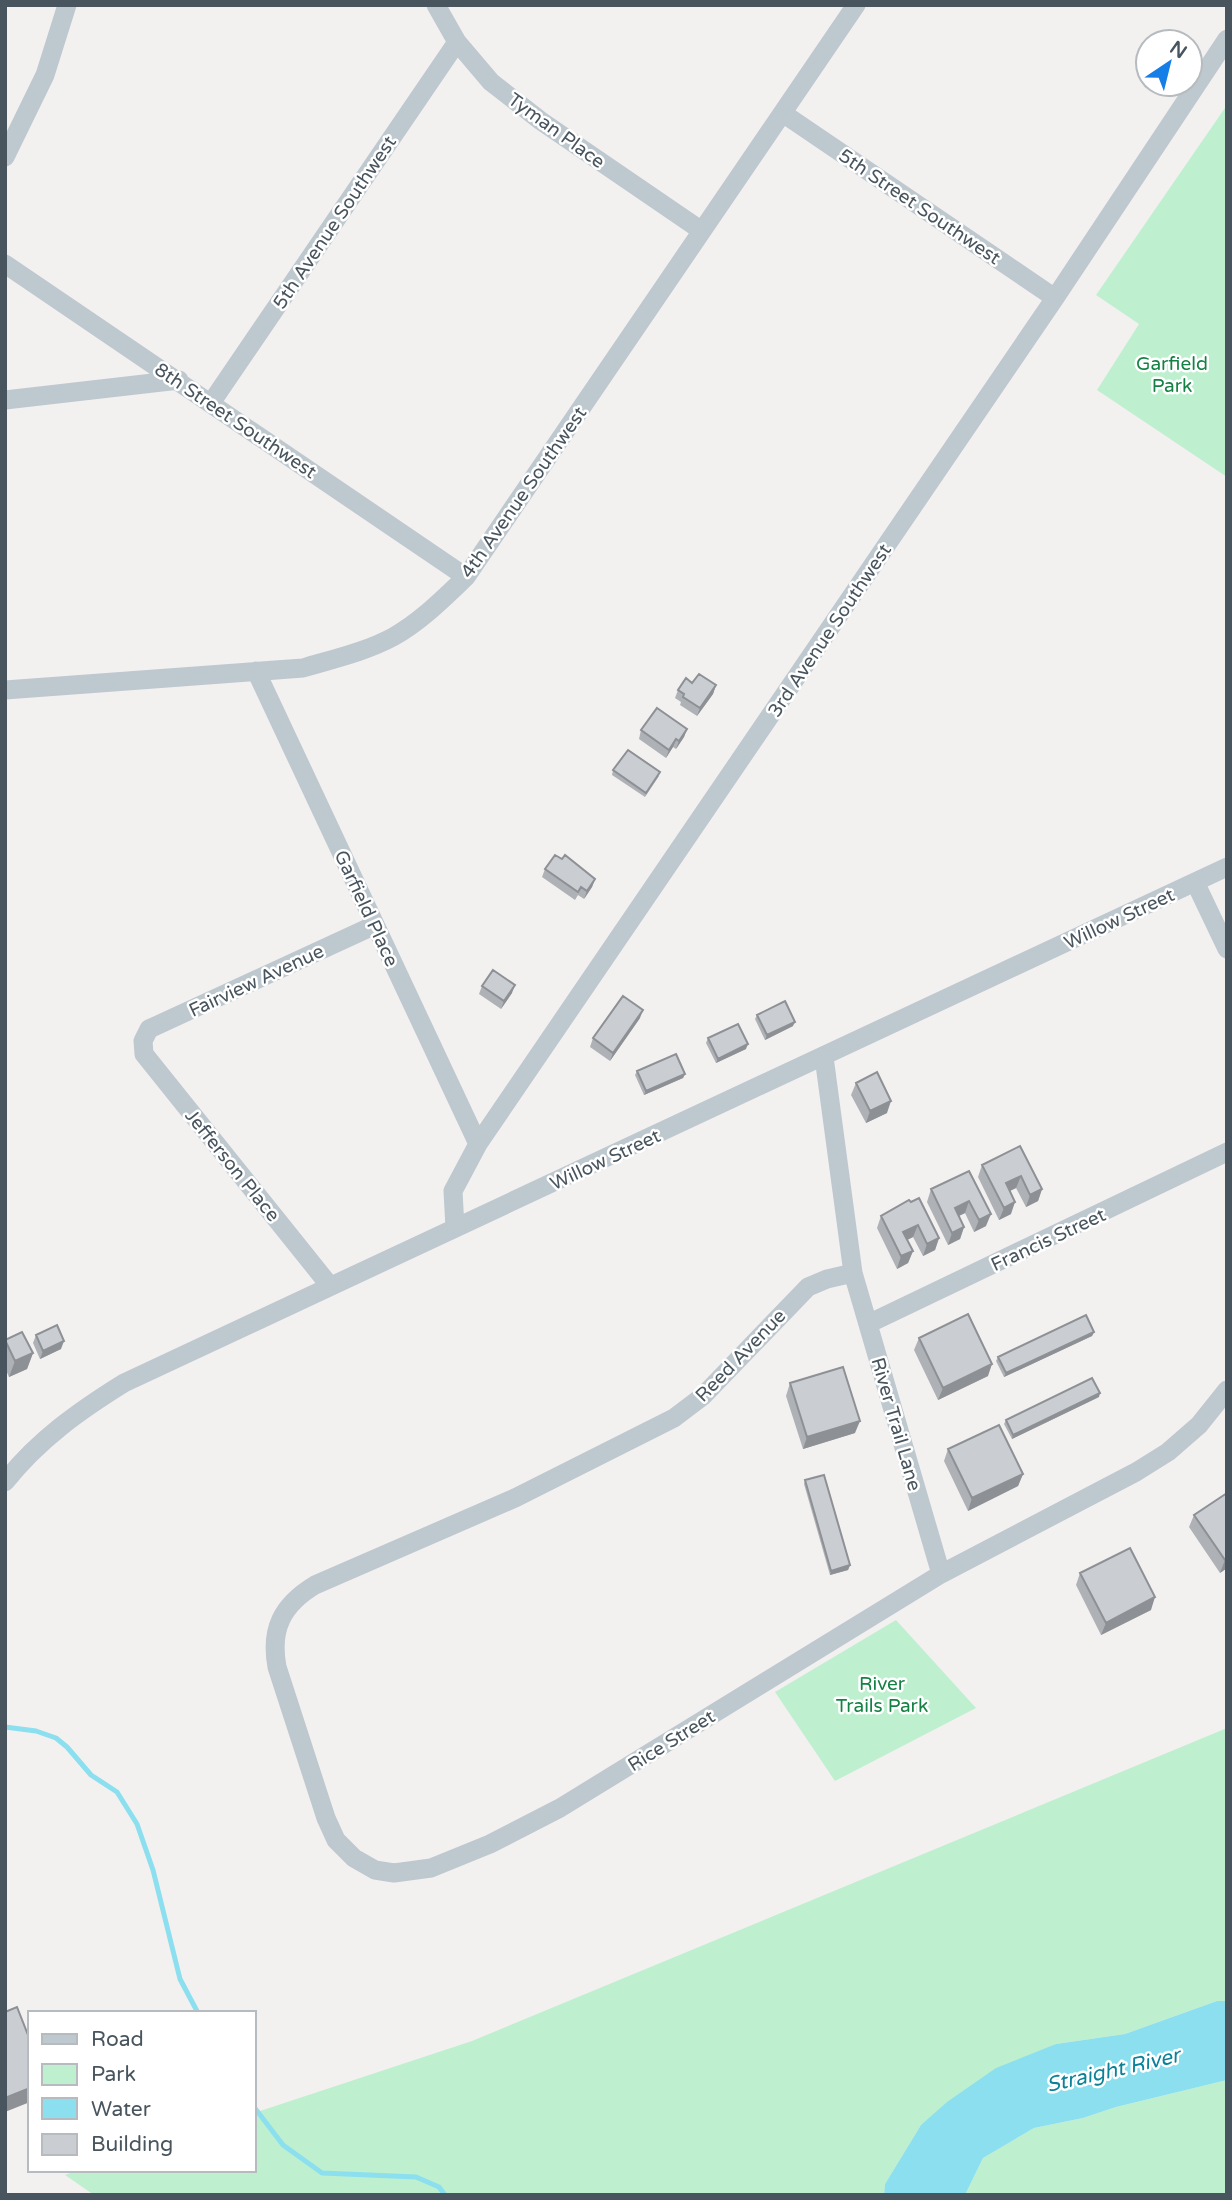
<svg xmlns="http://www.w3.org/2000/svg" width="1232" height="2200" viewBox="0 0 1232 2200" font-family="'Varela Round',sans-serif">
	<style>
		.green { fill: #bef0cf }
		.water { fill: #8bdfee }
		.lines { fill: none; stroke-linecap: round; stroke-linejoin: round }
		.stream { stroke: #8bdfee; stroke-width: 5 }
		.minor { stroke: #bec8cf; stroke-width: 19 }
		.wall { fill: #aeb1b5 }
		.shaded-wall { fill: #8d9094 }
		.building { fill: #caced3; stroke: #8d9094; stroke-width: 2 }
		.labels { text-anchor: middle; stroke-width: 5; stroke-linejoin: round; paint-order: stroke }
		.street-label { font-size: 19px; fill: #48555e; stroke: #fff }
		.park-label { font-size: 19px; fill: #158245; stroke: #fff }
		.water-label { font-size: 21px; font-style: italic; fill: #0b8297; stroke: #fff }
	</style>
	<rect width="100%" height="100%" fill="#f3f0f0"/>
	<!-- green -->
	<path class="green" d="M1227,105V477L1097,390L1139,324L1096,295Z
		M896,1620L976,1708L835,1781L775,1692Z
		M1227,1728V2001H1217L1125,2034L1056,2044L921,2125L885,2184L884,2195H94L65,2175L78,2170H254V2113L472,2041Z
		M1227,2080V2195H965L983,2158L1034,2128L1083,2118L1116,2107Z"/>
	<!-- water -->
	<path class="water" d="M1217,2001H1227V2080L1116,2107L1083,2118L1034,2128L983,2158L965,2195H884L885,2184L921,2125L947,2102L996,2068L1056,2044L1125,2034Z"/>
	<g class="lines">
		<!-- stream -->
		<path class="stream" d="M5,1727L36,1731L56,1738L67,1747L91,1775L117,1792L137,1824L153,1870L180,1979L198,2013
			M254,2107L283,2145L322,2173L416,2177L439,2187L445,2195"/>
		<!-- minor -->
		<path class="minor" d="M436,5L457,42L491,82L541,121L702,231
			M784,114L1055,298
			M5,157L45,75L67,5
			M5,264L466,577
			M5,400L179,380
			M211,403L457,42
			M256,671L478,1144
			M5,690L303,668C333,659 365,652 393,637C420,622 443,599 466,577L856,5
			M1195,882L1227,949
			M824,1057L853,1273L827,1279L808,1287L703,1396L674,1418L515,1498L315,1585C282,1605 270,1629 277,1667L326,1818L336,1840L354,1858L375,1870L394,1873L431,1868L490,1844L560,1808L941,1574L1136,1472L1168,1452L1199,1425L1227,1390
			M455,1228L453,1191L478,1144L1055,298L1227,39
			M853,1273L941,1574
			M330,1286L144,1054L143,1041L149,1029L375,925
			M868,1324L1227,1152
			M5,1482C38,1440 79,1411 124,1383L1227,867"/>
	</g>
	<!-- wall -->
	<path class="wall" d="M692,683L716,685L713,694L697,716L680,705L681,702L675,698L678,690Z
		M687,729L684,737L676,749L673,747L666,758L639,739L641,730Z
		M613,770L659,776L645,797L612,775Z
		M545,869L595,879L592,887L584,899L578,895L575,900L542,877Z
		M482,986L512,993L501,1009L479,994Z
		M757,1015L793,1026L765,1040L755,1019Z
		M640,1018L610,1061L590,1047L593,1038Z
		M708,1038L746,1049L716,1063L706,1043Z
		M637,1071L685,1074L683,1078L644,1095L635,1075Z
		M856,1083L887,1113L866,1123L851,1095Z
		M1020,1146L1042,1189L1038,1201L1026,1207L1016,1188L1010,1191L1011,1214L999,1220L978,1177L982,1165Z
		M969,1171L986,1226L974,1232L965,1213L959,1216L964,1227L960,1239L948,1245L927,1202L931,1189Z
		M909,1200L939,1238L935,1250L923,1256L913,1237L907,1240L913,1251L908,1263L897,1269L877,1228L881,1216Z
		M1094,1332L1092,1336L1004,1377L996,1361L998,1357Z
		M36,1335L61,1349L40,1359L33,1343Z
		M919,1338L988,1376L938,1400L914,1350Z
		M5,1340L33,1353L27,1369L9,1377L5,1368Z
		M790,1383L855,1433L803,1449L786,1396Z
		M1099,1397L1012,1439L1004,1424L1006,1420Z
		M948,1449L1023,1474L1018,1486L968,1511L944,1461Z
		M805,1480L850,1565L848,1570L830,1575L804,1484Z
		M1227,1493V1568L1220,1573L1189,1527L1194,1515Z
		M1080,1573L1151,1610L1101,1635L1076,1585Z"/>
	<!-- shaded-wall -->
	<path class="shaded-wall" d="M716,685L713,694L697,716L700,708Z
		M687,729L684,737L676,749L679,741Z
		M676,739L673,747L666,758L669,750Z
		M595,879L592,887L584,899L587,891Z
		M515,985L512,993L501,1009L504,1001Z
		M643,1010L640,1018L610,1061L613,1053Z
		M795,1022L793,1026L765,1040L767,1035Z
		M748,1044L746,1049L716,1063L718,1059Z
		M685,1074L683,1078L644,1095L646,1091Z
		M891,1101L887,1113L866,1123L870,1111Z
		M1021,1176L1016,1188L1001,1195L1006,1183Z
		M1042,1189L1038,1201L1026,1207L1030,1195Z
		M969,1201L965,1213L950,1220L955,1208Z
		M1015,1202L1011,1214L999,1220L1004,1208Z
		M991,1214L986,1226L974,1232L979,1220Z
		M918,1225L913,1237L899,1244L903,1232Z
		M964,1227L960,1239L948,1245L952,1233Z
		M939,1238L935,1250L923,1256L927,1244Z
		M913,1251L908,1263L897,1269L901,1256Z
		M1094,1332L1092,1336L1004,1377L1006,1373Z
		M64,1341L61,1349L40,1359L43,1351Z
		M33,1353L27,1369L9,1377L15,1361Z
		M992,1364L988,1376L938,1400L943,1388Z
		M1100,1393L1099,1397L1012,1439L1013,1435Z
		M860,1421L855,1433L803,1449L807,1437Z
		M1023,1474L1018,1486L968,1511L972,1498Z
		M1227,1559V1568L1220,1573L1225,1560Z
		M850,1565L848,1570L830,1575L831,1571Z
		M1155,1597L1151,1610L1101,1635L1106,1623Z
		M30,2088V2102L5,2112V2098Z"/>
	<!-- building -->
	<path class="building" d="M699,674L716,685L700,708L683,697L684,694L678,690L686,678L692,683Z
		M657,708L687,729L679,741L676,739L669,750L641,730Z
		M628,750L660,772L646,793L613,770Z
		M555,855L562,859L565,855L595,879L587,891L581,887L578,892L545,869Z
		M493,970L515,985L504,1001L482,986Z
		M623,996L643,1010L613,1053L593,1038Z
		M785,1001L795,1022L767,1035L757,1015Z
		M738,1024L748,1044L718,1059L708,1038Z
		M676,1054L685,1074L646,1091L637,1071Z
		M877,1072L891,1101L870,1111L856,1083Z
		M1020,1146L1042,1189L1030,1195L1021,1176L1006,1183L1015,1202L1004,1208L982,1165Z
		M969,1171L991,1214L979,1220L969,1201L955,1208L964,1227L952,1233L931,1189Z
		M919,1198L939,1238L927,1244L918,1225L903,1232L913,1251L901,1256L881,1216L909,1200L911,1202Z
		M968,1314L992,1364L943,1388L919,1338Z
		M1086,1315L1094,1332L1006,1373L998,1357Z
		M57,1325L64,1341L43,1351L36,1335Z
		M22,1332L33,1353L15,1361L5,1340Z
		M843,1367L860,1421L807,1437L790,1383Z
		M1092,1378L1100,1393L1013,1435L1006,1420Z
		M999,1425L1023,1474L972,1498L948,1449Z
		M824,1475L850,1565L831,1571L805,1480Z
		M1227,1493V1559L1225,1560L1194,1515Z
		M1130,1548L1155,1597L1106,1623L1080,1573Z
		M17,2007L30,2040V2088L5,2098V2012Z"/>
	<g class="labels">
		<!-- street labels -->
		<g class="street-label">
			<text transform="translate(557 130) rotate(36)" y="7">Tyman Place</text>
			<text transform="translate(920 206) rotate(34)" y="7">5th Street Southwest</text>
			<text transform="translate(334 222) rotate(-56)" y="7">5th Avenue Southwest</text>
			<text transform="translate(236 420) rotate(34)" y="7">8th Street Southwest</text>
			<text transform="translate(523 492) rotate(-55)" y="7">4th Avenue Southwest</text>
			<text transform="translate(829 630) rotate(-56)" y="7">3rd Avenue Southwest</text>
			<text transform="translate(367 908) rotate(65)" y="7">Garfield Place</text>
			<text transform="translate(1119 918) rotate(-25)" y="7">Willow Street</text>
			<text transform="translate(256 980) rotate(-25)" y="7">Fairview Avenue</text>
			<text transform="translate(605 1159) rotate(-25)" y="7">Willow Street</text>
			<text transform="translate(233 1165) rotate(51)" y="7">Jefferson Place</text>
			<text transform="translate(1048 1239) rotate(-25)" y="7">Francis Street</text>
			<text transform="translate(740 1355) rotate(-46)" y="7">Reed Avenue</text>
			<text transform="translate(897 1424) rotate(74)" y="7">River Trail Lane</text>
			<text transform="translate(671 1740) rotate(-32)" y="7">Rice Street</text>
		</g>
		<!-- park labels -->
		<g class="park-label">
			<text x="1172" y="370">Garfield<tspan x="1172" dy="22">Park</tspan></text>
			<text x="882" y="1690">River<tspan x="882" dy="22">Trails Park</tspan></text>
		</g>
		<!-- water labels -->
		<g class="water-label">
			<text transform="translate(1113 2070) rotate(-13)" y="7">Straight River</text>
		</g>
	</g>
	<!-- border -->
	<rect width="1232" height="2200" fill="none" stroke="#48555e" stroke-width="14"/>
	<!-- legend -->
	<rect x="28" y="2011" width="228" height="161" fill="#ffffff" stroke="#b6bbbf" stroke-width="2"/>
	<rect x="42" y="2034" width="35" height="10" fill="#bec8cf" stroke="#b6bbbf" stroke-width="2"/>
	<text x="91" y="2046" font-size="21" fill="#48555e">Road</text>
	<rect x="42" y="2064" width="35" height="21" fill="#bef0cf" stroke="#b6bbbf" stroke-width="2"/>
	<text x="91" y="2081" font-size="21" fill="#48555e">Park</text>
	<rect x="42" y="2098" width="35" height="21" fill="#8bdfee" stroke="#b6bbbf" stroke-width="2"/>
	<text x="91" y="2116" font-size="21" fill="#48555e">Water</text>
	<rect x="42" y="2134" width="35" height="21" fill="#caced3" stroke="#b6bbbf" stroke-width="2"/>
	<text x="91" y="2151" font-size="21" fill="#48555e">Building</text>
	<!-- north arrow -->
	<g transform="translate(1169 63) rotate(35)"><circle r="33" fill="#ffffff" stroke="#b6bbbf" stroke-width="2"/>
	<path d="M0-5L12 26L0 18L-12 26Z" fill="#167ee7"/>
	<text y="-10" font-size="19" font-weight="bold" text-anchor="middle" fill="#48555e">N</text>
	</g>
</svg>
